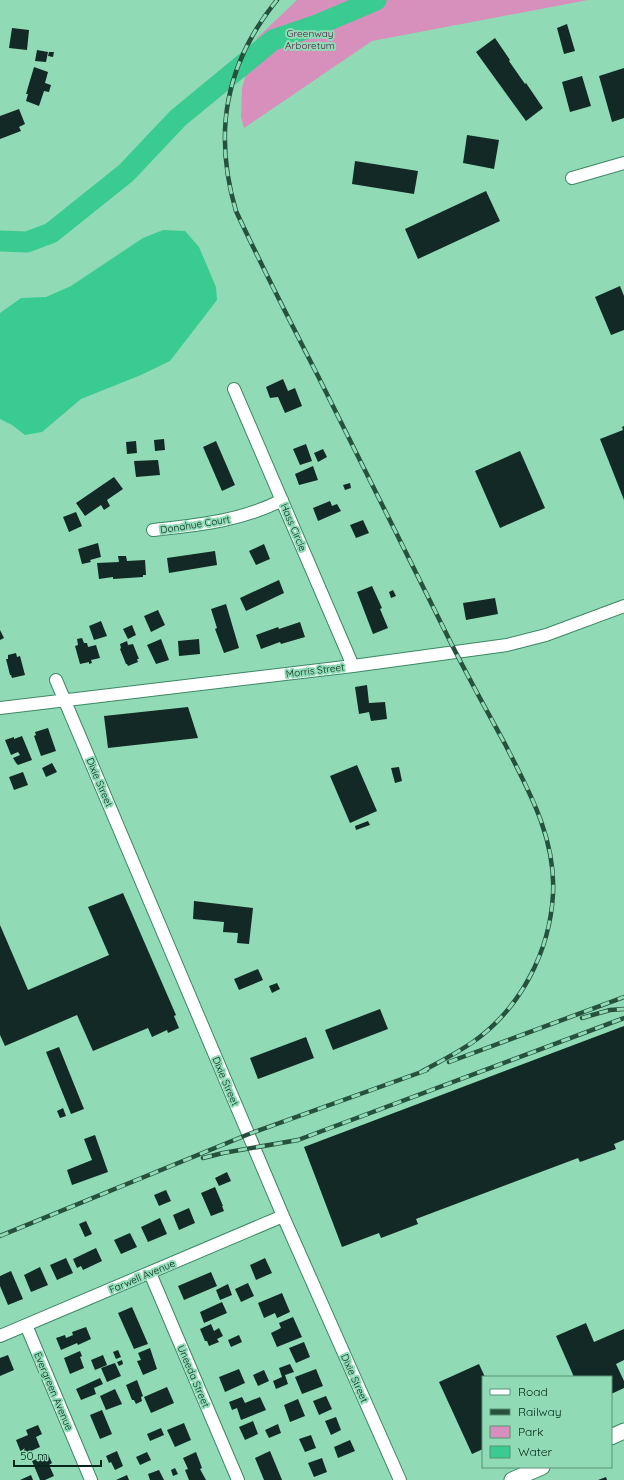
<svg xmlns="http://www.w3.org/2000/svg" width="624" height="1480" viewBox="0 0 624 1480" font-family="Quicksand,sans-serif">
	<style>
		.green { fill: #d78fbc }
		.water { fill: #3acb91 }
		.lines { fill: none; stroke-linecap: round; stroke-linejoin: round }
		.river { stroke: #3acb91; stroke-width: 21 }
		.building { fill: #132926 }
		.minor-casing { stroke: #3c8765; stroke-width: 14 }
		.tertiary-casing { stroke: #3c8765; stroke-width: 17 }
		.minor { stroke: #fff; stroke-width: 12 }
		.tertiary { stroke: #fff; stroke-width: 15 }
		.rail-casing { stroke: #26513d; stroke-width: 4.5 }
		.rail { stroke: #90dbb5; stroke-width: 3; stroke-dasharray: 9; stroke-linecap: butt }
		.labels { text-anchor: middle; stroke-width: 4; stroke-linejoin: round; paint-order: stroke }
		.park-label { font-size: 10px; fill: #551643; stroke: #90dbb5 }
		.street-label { font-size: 10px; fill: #052618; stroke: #90dbb5 }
	</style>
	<rect width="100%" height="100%" fill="#90dbb5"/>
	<!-- green -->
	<path class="green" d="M297,0H588L372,41L244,128L241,117L242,88L257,38Z"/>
	<!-- water -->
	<path class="water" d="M163,230L185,231L199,247L216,287L217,300L170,361L141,375L81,399L42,432L25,435L12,425L0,419V313L21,298L46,297L71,286L143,238Z"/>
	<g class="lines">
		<!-- river -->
		<path class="river" d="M0,241L27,242L51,233L126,173L178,118L273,40L317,25L376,0"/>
	</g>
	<!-- building -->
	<path class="building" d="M567,24L575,51L564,54L557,28Z
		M12,28L29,30L27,50L9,48Z
		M495,38L510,60L509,61L525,84L526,83L543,108L526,121L476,52Z
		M37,50L48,52L46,62L35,61Z
		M49,52H54L53,57L48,56Z
		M34,67L48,72L45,83L51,85L49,92L44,91L39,106L26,101L28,94H26Z
		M624,68V118L612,122L599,76Z
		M582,76L591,106L570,112L562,82Z
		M19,109L25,124L19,127L21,131L0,139V116Z
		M467,135L499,140L494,169L463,163Z
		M355,161L418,171L414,194L352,184Z
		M486,191L500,221L418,259L405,229Z
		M620,286L624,296V330L611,335L595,297Z
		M283,379L288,391L295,388L302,406L285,413L278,397L270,398L266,387Z
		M624,426V500L600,439L623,430L622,427Z
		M164,439L165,450L155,451L154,440Z
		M136,441L137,453L127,454L126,442Z
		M216,441L235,485L222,491L203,447Z
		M306,444L312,461L300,465L293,449Z
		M323,449L327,457L318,462L314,453Z
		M520,451L545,508L500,528L475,471Z
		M158,460L160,475L136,477L134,461Z
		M313,466L318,480L299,485L295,474Z
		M114,477L123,489L107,500L110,506L104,510L101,505L85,516L76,503Z
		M350,483L351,488L345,490L343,485Z
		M330,501L332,506L337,504L341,511L318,521L313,508Z
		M76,512L82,526L69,532L63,517Z
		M363,520L369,533L356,538L350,525Z
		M98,543L101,557L90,560L91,562L82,564L78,549Z
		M264,544L270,559L256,565L249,551Z
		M215,551L217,565L169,573L167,558Z
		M118,556H126L127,561L145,560L146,575H143V577L113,579V577L99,579L97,563L119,562Z
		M279,580L284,593L246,611L240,598Z
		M372,586L382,608L380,609L388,628L373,634L357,592Z
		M393,590L396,596L391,598L389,592Z
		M495,598L498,614L466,620L463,603Z
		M226,604L239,648L224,653L215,629L217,628L211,609Z
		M158,610L165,625L151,632L144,616Z
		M101,621L107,636L94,640L89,626Z
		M300,622L305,637L281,644L280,642L261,649L256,635L278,627L279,629Z
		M132,625L136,635L128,639L123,629Z
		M0,630L4,638L0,640Z
		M82,638L84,643H87L88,647L96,645L100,658L91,660L92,663L89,664V662L80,664L75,646L78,645L77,639Z
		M161,639L169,660L156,664L147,645Z
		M199,639L200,654L179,656L178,641Z
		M127,641L128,645L133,644L139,659H137L138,662L128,666L127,664H126L120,649L121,648L120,644Z
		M16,653L17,657L20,656L25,675L12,678L11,675H10L6,659H8V655Z
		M367,685L369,703L385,702L387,719L371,721L369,712L359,714L355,687Z
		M188,707L198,738L108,748L104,716Z
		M48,728L56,751L41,756L34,736L36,735L35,732Z
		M22,736L32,760L18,765L16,763L13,758L20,755L18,752L11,755L5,740L14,737V739Z
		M52,763L57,772L46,777L42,768Z
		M357,765L377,811L350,823L330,776Z
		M399,767L402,781L395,783L391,768Z
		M23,772L28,785L14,790L9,777Z
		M368,821L370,825L356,830L355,826Z
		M123,893L176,1015L174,1016L179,1028L168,1033L167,1030L152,1037L148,1028L93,1051L77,1015L5,1046L0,1035V925L28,990L109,955L88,907Z
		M194,901L253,908L249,944L237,943L238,933L223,932L224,922L193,919Z
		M258,969L263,980L239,990L234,979Z
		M277,983L280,989L272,993L269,986Z
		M380,1009L388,1029L333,1050L325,1030Z
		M624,1026V1140L614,1144L616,1149L580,1162L578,1158L416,1219L418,1224L381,1238L379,1233L342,1247L304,1147Z
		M306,1037L314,1058L258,1079L250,1058Z
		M59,1047L84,1109L71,1114L46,1052Z
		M63,1108L66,1116L60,1118L57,1111Z
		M95,1135L108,1172L72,1185L67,1170L92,1160L84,1139Z
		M227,1172L231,1181L219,1186L215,1178Z
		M215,1187L223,1206H222L224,1211L211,1216L201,1193Z
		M166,1190L171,1201L159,1206L154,1195Z
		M189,1208L195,1223L179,1230L173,1215Z
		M160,1218L167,1234L148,1242L141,1227Z
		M86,1221L92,1234L85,1237L79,1224Z
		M130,1233L137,1247L121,1254L114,1240Z
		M96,1248L102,1261L83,1270L81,1266L77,1268L73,1259Z
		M66,1258L73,1273L57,1280L50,1265Z
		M265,1258L272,1273L256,1280L250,1265Z
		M40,1267L48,1285L31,1292L24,1275Z
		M11,1271L23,1299L8,1305L0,1286V1276Z
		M211,1272L217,1286L184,1300L178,1286Z
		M248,1283L254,1296L241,1302L235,1289Z
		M228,1284L232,1295L220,1300L216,1290Z
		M282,1293L290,1312L277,1318L275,1313L264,1318L258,1303Z
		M222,1302L227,1313L204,1323L200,1312Z
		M132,1307L148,1344L134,1349L118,1313Z
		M293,1317L302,1337L277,1347L271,1333L281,1328L279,1323Z
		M586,1323L594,1342L624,1329V1360L616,1364L624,1381V1388L611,1394V1377H574L556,1336Z
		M211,1324L214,1331L219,1328L223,1336L217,1339L219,1342L209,1346L207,1341H205L200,1329Z
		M86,1327L91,1339L78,1345L77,1343L61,1350L56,1338L65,1335L66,1338L73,1335L72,1332Z
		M239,1335L242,1342L231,1347L228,1340Z
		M304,1342L310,1357L296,1363L289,1348Z
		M150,1348L157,1369L143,1375L137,1361L141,1360L138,1353Z
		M118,1350L121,1357L116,1359L113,1352Z
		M80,1351L82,1356L80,1357L84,1368L70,1374L64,1358Z
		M8,1355L14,1370L0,1376V1358Z
		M103,1355L107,1365L95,1370L91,1360Z
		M122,1360L123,1364L119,1366L117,1362Z
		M115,1363L121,1376L107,1382L101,1368Z
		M290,1364L294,1372L285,1375L288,1384L276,1389L273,1381L282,1377L279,1368Z
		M479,1364L485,1377H483V1449L472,1454L439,1382Z
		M239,1369L245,1383L225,1392L219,1377Z
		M316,1369L323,1386L302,1394L295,1377Z
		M264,1370L269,1381L258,1386L253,1375Z
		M100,1378L103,1384L94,1388L96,1394L81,1400L76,1389Z
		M137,1380L143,1396L141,1397L142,1401L136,1404L134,1400H132L126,1385Z
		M167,1387L174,1403L151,1413L144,1397Z
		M115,1389L122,1404L106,1410L100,1396Z
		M326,1396L332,1409L319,1415L313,1401Z
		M242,1397L245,1403L260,1397L266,1410L241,1420L237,1408L232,1410L229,1402Z
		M298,1399L305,1416L290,1422L284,1405Z
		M102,1410L112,1434L100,1439L90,1415Z
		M336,1417L341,1430L331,1435L325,1421Z
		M253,1421L258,1434L245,1440L239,1427Z
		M184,1423L191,1440L175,1447L167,1430Z
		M278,1424L281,1433L269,1438L265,1430Z
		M38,1425L42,1434L36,1437L40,1447L22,1455L16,1440L28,1435L26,1430Z
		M161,1428L164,1435L150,1441L147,1434Z
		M311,1435L316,1448L305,1452L299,1439Z
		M350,1440L355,1451L338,1458L334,1447Z
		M117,1451L123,1466L115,1470L111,1462L109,1463L106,1456Z
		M270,1451L282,1480H264L255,1458Z
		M147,1452L151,1460L140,1465L136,1457Z
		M196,1452L202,1468L200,1469L206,1480H189L185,1470L188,1469L183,1458Z
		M48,1454L52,1463L49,1465L54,1476L45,1480H40L32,1461Z
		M322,1458L327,1472L314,1477L308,1463Z
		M175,1468L178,1474L173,1476L171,1470Z
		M159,1470L164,1480H150L148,1474Z
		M31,1475L33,1480H20Z
		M127,1475L129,1480H116Z
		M606,1477L607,1480H598Z"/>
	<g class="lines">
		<!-- minor casing -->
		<g class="minor-casing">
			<path id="minor" d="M572,178L624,163
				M234,389L353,666
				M153,530C198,525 242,521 282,500
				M56,680L283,1216L400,1480
				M0,708L353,666L507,645L546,635L624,606
				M150,1273L238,1480
				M26,1325L91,1480
				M0,1336L283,1216"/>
		</g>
		<!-- tertiary casing -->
		<g class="tertiary-casing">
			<path id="tertiary" d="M611,1437L624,1431
				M512,1480L542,1467"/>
		</g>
		<!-- minor -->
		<use href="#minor" class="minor"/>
		<!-- tertiary -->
		<use href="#tertiary" class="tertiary"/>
		<!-- rail casing -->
		<g class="rail-casing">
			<path id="rail" d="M277,0C225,64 213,133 236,211C262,267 290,321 318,376C362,465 407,554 451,643C468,677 487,711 505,744C529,791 556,839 553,894C550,951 521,1008 473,1042C457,1053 439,1062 421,1072
				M582,1018L610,1010L624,1009
				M449,1062L624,997
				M203,1158L223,1153L298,1140L624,1018
				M0,1236L249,1134L427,1070"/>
		</g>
		<!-- rail -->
		<use href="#rail" class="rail"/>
	</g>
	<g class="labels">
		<!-- park labels -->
		<g class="park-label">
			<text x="310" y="37">Greenway<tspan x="310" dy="12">Arboretum</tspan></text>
		</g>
		<!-- street labels -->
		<g class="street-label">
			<text transform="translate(195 524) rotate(-9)" y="4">Donahue Court</text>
			<text transform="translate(294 527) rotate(67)" y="4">Hass Circle</text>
			<text transform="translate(315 670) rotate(-7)" y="4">Morris Street</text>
			<text transform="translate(100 782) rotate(67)" y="4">Dixie Street</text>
			<text transform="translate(226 1081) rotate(67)" y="4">Dixie Street</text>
			<text transform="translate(142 1276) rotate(-23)" y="4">Farwell Avenue</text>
			<text transform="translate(194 1376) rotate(67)" y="4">Uneeda Street</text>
			<text transform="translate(355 1378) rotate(66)" y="4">Dixie Street</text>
			<text transform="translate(54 1391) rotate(67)" y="4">Evergreen Avenue</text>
		</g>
	</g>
	<!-- legend -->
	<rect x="482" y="1376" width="130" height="92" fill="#90dbb5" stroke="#589376"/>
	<rect x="490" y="1389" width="20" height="6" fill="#ffffff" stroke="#589376"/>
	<text x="518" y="1396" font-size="12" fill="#052618">Road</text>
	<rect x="490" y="1409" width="20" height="6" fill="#26513d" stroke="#589376"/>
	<text x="518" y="1416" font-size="12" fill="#052618">Railway</text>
	<rect x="490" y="1426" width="20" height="12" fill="#d78fbc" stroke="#589376"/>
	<text x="518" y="1436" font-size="12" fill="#052618">Park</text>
	<rect x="490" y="1446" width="20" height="12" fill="#3acb91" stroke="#589376"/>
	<text x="518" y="1456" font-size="12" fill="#052618">Water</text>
	<!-- scale -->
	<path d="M14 1460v6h87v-6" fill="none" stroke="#052618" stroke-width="2"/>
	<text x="20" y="1460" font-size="12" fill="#052618" stroke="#90dbb5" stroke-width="3" paint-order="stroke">50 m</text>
</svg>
